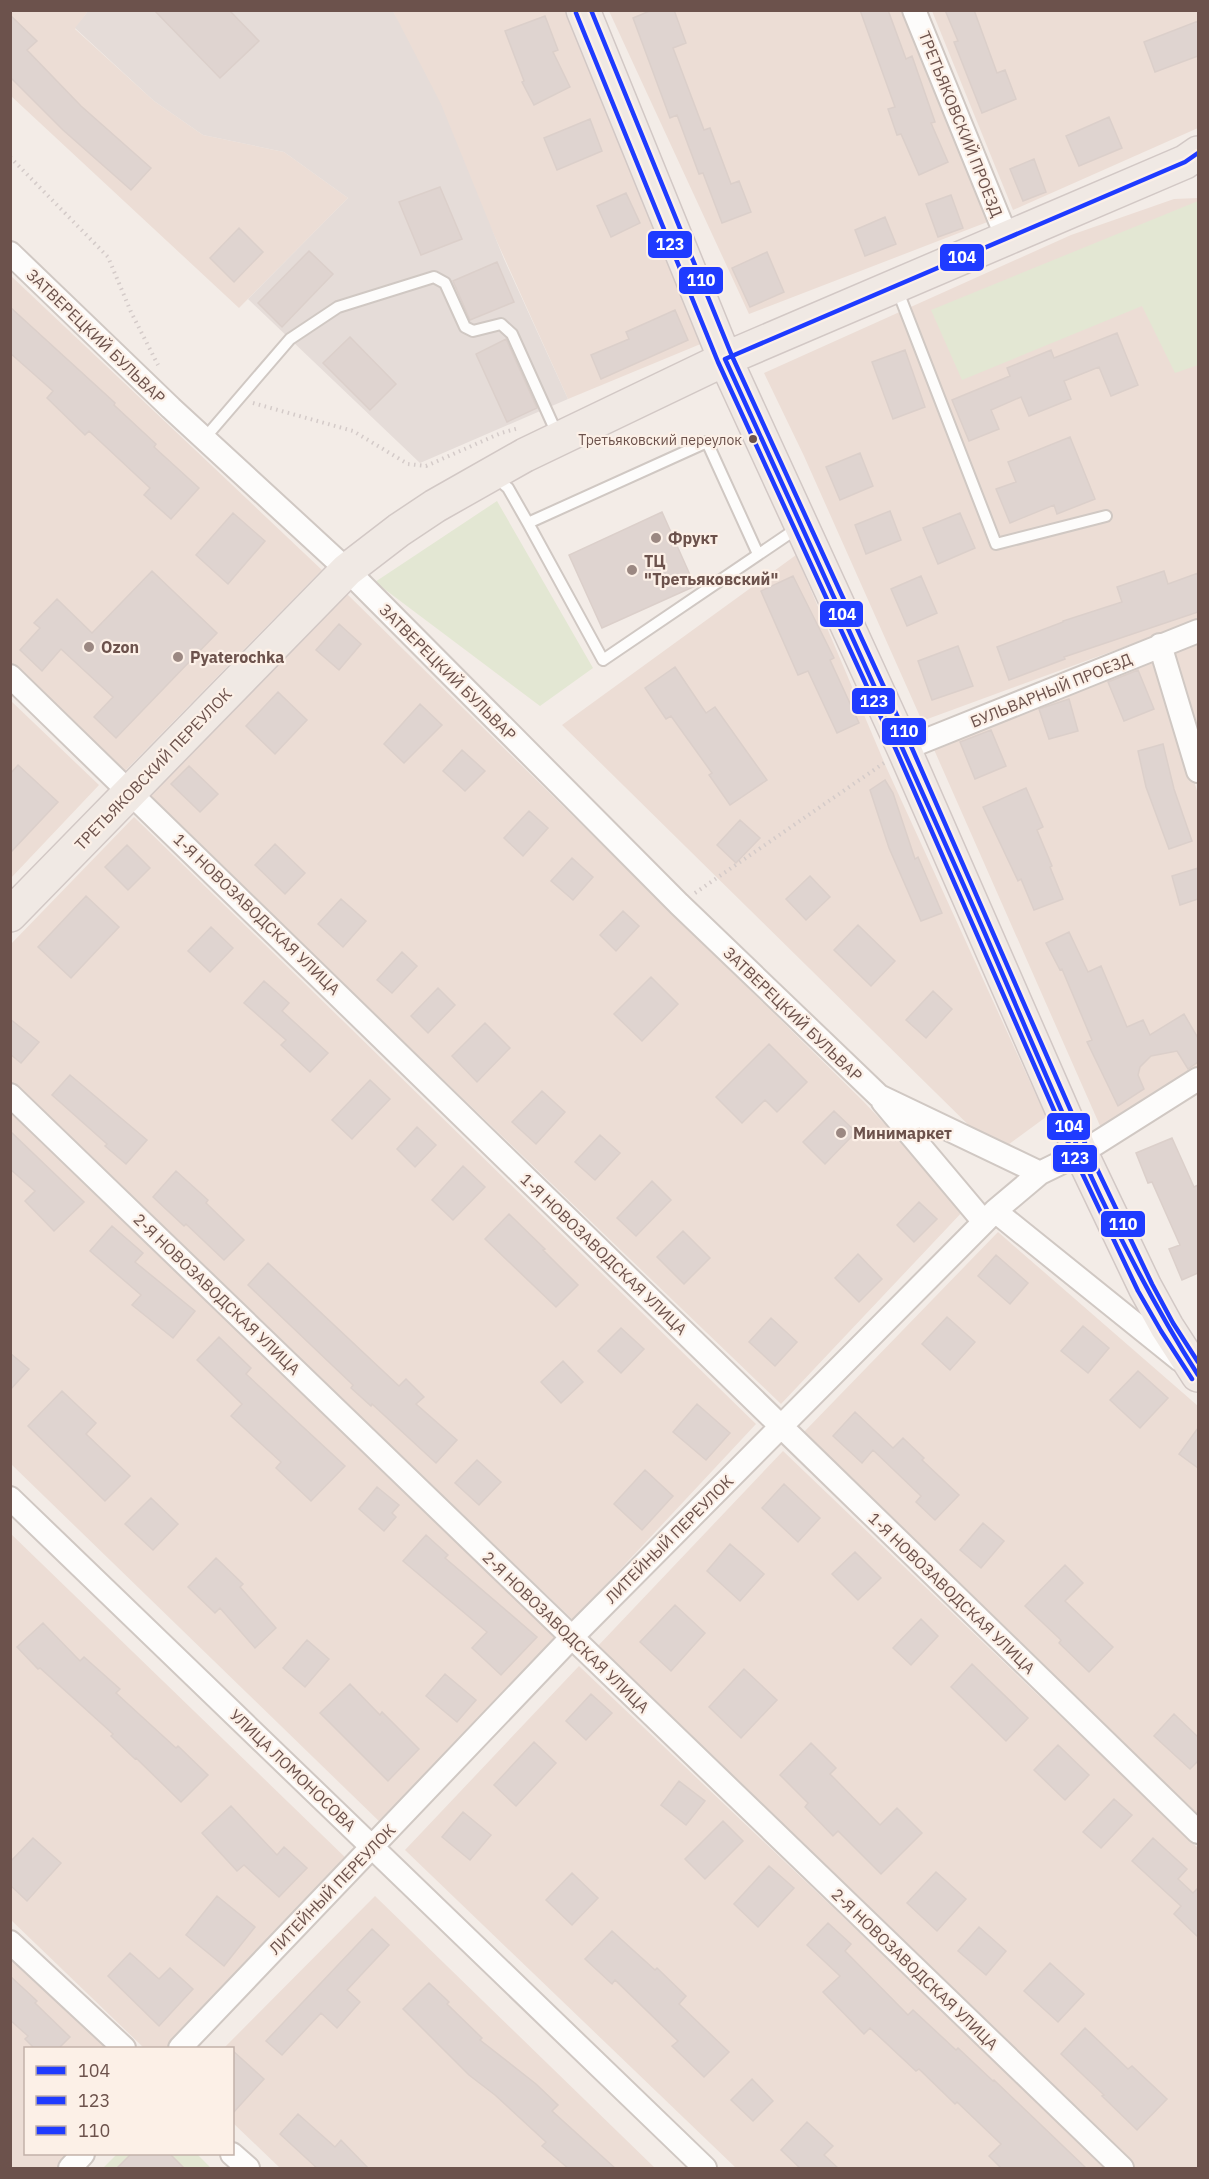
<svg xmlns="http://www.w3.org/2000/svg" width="1209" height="2179" viewBox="0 0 1209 2179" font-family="'IBM Plex Sans',sans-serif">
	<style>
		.residential { fill: #ecddd5 }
		.industrial { fill: #e5dcd8 }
		.green { fill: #e3e7d3 }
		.building { fill: #dfd4d0; stroke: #dbcfca; stroke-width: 1.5 }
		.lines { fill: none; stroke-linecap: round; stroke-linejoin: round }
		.lane-casing { stroke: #d0c8c3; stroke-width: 14 }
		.street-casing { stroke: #d0c8c3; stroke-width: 26 }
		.primary-casing { stroke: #d2c8c5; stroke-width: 36 }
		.path { stroke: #d4cbc9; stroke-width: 4; stroke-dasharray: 1.5 4.5; stroke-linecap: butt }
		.lane { stroke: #fdfcfb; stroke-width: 10 }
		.street { stroke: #fdfcfb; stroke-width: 22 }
		.primary { stroke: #f0e9e4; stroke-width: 33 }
		.bus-1-casing { stroke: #fcf0e7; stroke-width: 9 }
		.bus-2-casing { stroke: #fcf0e7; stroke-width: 9 }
		.bus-3-casing { stroke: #fcf0e7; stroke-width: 9 }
		.bus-1 { stroke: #1f3bff; stroke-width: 4.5 }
		.bus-2 { stroke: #1f3bff; stroke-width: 4.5 }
		.bus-3 { stroke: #1f3bff; stroke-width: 4.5 }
		.bus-dot { fill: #6c524c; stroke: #fcf0e7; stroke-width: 2 }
		.poi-dot { fill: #9b8882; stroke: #fcf0e7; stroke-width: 2 }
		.labels { text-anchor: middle; stroke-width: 4.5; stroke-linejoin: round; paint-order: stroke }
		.bus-label { font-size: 14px; fill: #6c524c; stroke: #fcf0e7; text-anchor: end }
		.street-label { font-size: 16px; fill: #6c524c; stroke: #fcf0e7 }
		.poi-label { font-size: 16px; font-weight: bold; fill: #6c524c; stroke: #fcf0e7; text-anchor: start }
		.line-badge { stroke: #fcf0e7; stroke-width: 2 }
		.badge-label { font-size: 16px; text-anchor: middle; font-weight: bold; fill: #fff }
	</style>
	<rect width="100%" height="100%" fill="#f3ece7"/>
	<!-- residential -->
	<path class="residential" d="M10,11H88L75,29L154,101L203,135L284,152L348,198L239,308L11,96Z
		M393,11H565L703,343L568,399Z
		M609,11H904L990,221L749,314Z
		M932,11H1198V128L1013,210Z
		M1198,198V620L922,721L804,456L764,373L1071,235L1174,199Z
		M10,275L322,570L122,774L11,666Z
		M796,555L887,769L1046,1117L997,1153L562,725Z
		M345,592L863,1101L965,1209L781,1404L149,797Z
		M1198,643V730L1175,652Z
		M1157,660L1198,794V1068L1101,1128L932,745Z
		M10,700L99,785L11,878H10Z
		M134,817L756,1424L573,1620L11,1082L10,945Z
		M10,1112L560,1637L383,1825L11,1464Z
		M998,1232L1198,1406V1816L803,1433Z
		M783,1451L1198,1848V2168H1132L596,1648Z
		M10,1533L350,1862L168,2048H144L11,1920Z
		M579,1666L1107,2168H736L405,1850Z
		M375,1896L655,2168H280L233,2123L232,2048H224Z
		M10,1958L109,2048H26V2154H71L57,2168H11Z"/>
	<!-- industrial -->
	<path class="industrial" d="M88,11H393L441,104L504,259L568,399L420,463L248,299L348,198L284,152L203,135L154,101L75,28Z"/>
	<!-- green -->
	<path class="green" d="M1198,201V365L1175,373L1142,306L962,380L931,310Z
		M497,501L593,668L540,706L375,582Z
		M117,2154H197L211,2168H103Z"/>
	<!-- building -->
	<path class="building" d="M154,10H229L259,41L220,78Z
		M652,10H674L686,43L673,48L704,130L710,128L731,184L739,181L751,212L722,223L703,173L699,174L677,115L670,118L633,18Z
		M860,10H888L906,59L912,56L935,122L931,123L948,162L919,175L901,134L897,135L888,109L895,107Z
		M945,10H974L997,73L1005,70L1016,99L982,113L954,42L958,41Z
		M10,15L37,41L27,50L81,106L151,168L131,190L63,130L10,77Z
		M545,16L558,50L553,52L570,87L534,105L522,82L524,81L505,31Z
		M1198,21V56L1155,72L1144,42Z
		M1109,117L1122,148L1079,166L1066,136Z
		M590,119L602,151L557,170L544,138Z
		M1034,159L1046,192L1023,201L1010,169Z
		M440,187L462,239L421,255L399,202Z
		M626,193L640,223L611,237L597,206Z
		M951,195L963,228L938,237L926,204Z
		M885,217L896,244L865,256L855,230Z
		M239,228L263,252L234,282L210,258Z
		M309,251L333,274L282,327L258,303Z
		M767,252L784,292L750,307L732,268Z
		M497,262L514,302L470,320L453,281Z
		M10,307L115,403L114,405L156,444L154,447L199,488L171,519L144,495L150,488L89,431L85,435L47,398L53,391L10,353Z
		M675,310L688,340L601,379L591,355L629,339L626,332Z
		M1117,333L1138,385L1111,396L1099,367L1064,381L1071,399L1029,416L1021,397L991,410L999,429L969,441L952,400L1010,376L1007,368L1051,350L1054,358Z
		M350,337L396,384L370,410L323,363Z
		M506,339L537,408L507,422L476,354Z
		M905,350L925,407L893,419L872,362Z
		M1070,437L1095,499L1057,514L1054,505L1010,523L996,489L1016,482L1008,462Z
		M860,453L873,486L840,500L826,467Z
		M890,511L901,540L866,554L855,525Z
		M662,512L695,586L602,628L569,555Z
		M233,513L265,541L228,584L196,555Z
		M960,513L975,548L938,564L923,528Z
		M152,571L217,633L116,738L94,717L113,697L61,649L42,671L20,650L40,628L34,623L57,599L92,633Z
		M1164,571L1168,584L1198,573V612L1064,657L1065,659L1009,680L997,647L1063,622V621L1122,602L1117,587Z
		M793,576L834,658L830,660L859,723L837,733L808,671L798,675L761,591Z
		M921,576L937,613L907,626L891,589Z
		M339,624L361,644L339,670L316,650Z
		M958,646L973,686L932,700L918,661Z
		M675,667L706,713L715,707L767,780L730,805L709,775L712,773L671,716L666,719L645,688Z
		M1138,670L1154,709L1124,721L1108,682Z
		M278,692L307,720L275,754L246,726Z
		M1069,699L1078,731L1049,739L1039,709Z
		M420,704L442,725L404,763L384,744Z
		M991,730L1006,766L975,779L960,742Z
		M1163,744L1174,789L1192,841L1169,849L1146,787L1138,751Z
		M462,750L485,771L465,791L443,771Z
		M18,765L58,802L10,853V774Z
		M189,766L218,794L200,812L171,784Z
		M885,780L893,793L915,859L918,857L942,913L921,921L889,848L870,790Z
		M1026,788L1043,827L1037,830L1052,866L1050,867L1063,899L1034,910L1021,879L1018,881L983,807Z
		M529,811L548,828L523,856L504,838Z
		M740,820L760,838L736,863L717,845Z
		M275,844L305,873L285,894L255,865Z
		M127,845L150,868L128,890L105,867Z
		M572,858L593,877L573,900L551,881Z
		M1198,868V899L1180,905L1172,876Z
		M810,876L830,897L806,920L786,899Z
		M86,896L119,927L71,978L38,947Z
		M341,899L366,921L343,947L318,924Z
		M623,911L639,926L616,951L600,935Z
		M858,925L895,961L871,986L834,950Z
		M211,927L233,948L210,972L188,951Z
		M1069,932L1088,972L1101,966L1127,1027L1143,1020L1150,1035L1184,1014L1198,1038V1062L1188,1069L1177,1051L1151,1056L1140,1067L1138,1075L1144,1089L1118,1106L1087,1042L1092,1040L1062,969L1060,970L1046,943Z
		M402,952L417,966L392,993L377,980Z
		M651,977L678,1004L642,1041L614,1014Z
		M264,981L289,1003L282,1011L328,1053L310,1072L281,1045L286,1040L244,1003Z
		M438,988L455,1005L428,1033L411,1016Z
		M933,991L952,1009L926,1038L906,1020Z
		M10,1019L39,1042L21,1063L10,1054Z
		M485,1023L510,1048L477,1082L452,1056Z
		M769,1044L807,1082L777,1112L765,1100L742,1123L716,1097Z
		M70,1075L147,1140L126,1164L105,1146L107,1144L52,1095Z
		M370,1080L390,1099L352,1139L332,1120Z
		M542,1091L565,1112L536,1144L512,1122Z
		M834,1111L856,1132L825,1164L803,1142Z
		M417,1127L436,1145L415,1167L397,1149Z
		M10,1131L84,1202L54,1231L25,1201L35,1191L10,1169Z
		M600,1135L620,1153L595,1180L575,1162Z
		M1172,1138L1194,1187L1198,1185V1273L1182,1280L1169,1249L1180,1245L1152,1182L1148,1183L1136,1153Z
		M463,1166L485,1187L453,1220L432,1200Z
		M176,1171L208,1200L206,1203L244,1240L224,1260L186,1224L184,1226L153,1197Z
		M652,1181L671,1200L636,1236L617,1218Z
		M919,1202L937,1219L914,1242L897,1225Z
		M509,1214L545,1249L543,1250L578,1285L556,1307L485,1239Z
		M112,1226L143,1253L135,1262L195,1311L173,1338L132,1305L141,1295L90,1251Z
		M683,1231L710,1258L684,1284L657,1257Z
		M858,1254L882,1279L859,1302L835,1278Z
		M996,1255L1028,1283L1010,1304L978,1276Z
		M268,1263L399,1386L406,1379L424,1397L416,1404L457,1440L436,1463L372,1404L371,1406L351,1388L353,1385L248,1285Z
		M947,1317L975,1342L950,1370L922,1344Z
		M771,1318L797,1342L775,1366L749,1342Z
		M1083,1326L1109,1348L1088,1373L1061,1351Z
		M621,1328L644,1349L621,1373L598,1351Z
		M219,1337L251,1368L246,1374L345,1466L311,1501L276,1468L281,1462L231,1416L242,1404L197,1360Z
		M10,1353L29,1369L10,1390Z
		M563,1361L583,1382L561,1403L541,1382Z
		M1138,1371L1168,1398L1140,1428L1110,1400Z
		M62,1391L96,1423L86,1434L130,1476L105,1501L28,1426Z
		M697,1404L730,1433L706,1460L673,1432Z
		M855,1412L893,1448L903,1438L924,1458L922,1460L959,1495L935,1520L916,1502L921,1496L873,1450L862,1463L833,1436Z
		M1198,1428V1468L1179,1454Z
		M477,1460L501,1482L479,1505L455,1483Z
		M645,1470L673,1496L642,1530L614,1504Z
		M784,1484L820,1518L798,1542L762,1508Z
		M377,1487L399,1505L392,1513L396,1517L384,1531L359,1509Z
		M151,1498L178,1524L153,1550L125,1524Z
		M983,1523L1004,1541L981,1568L960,1550Z
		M426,1535L448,1555L445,1558L537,1637L501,1675L472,1648L487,1632L403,1561Z
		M730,1544L764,1574L740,1601L707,1571Z
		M855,1552L881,1578L858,1600L832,1574Z
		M216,1558L243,1584L240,1587L276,1628L255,1648L220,1608L215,1613L188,1587Z
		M1065,1565L1083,1583L1065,1601L1113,1647L1089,1672L1059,1643L1061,1640L1025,1606Z
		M675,1605L705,1633L671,1671L640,1642Z
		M921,1619L938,1636L911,1665L893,1648Z
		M43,1623L80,1661L84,1657L120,1689L116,1693L176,1748L178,1746L208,1775L181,1802L136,1758L135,1759L111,1736L113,1734L40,1668L38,1669L17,1647Z
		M307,1640L329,1659L305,1687L283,1668Z
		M972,1664L1028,1718L1006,1741L951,1687Z
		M744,1669L777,1700L741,1738L709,1707Z
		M445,1674L476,1700L457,1722L426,1696Z
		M350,1684L380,1715L382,1712L419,1749L388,1781L320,1713Z
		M591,1694L612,1713L586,1740L566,1721Z
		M1174,1714L1198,1737V1761L1190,1769L1154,1736Z
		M534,1742L556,1763L516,1806L494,1785Z
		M811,1743L836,1768L830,1774L880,1825L897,1808L922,1833L881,1874L838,1831L833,1836L805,1807L808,1803L780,1775Z
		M1058,1745L1089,1775L1065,1800L1034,1770Z
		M679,1781L705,1801L686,1825L661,1805Z
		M1114,1799L1132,1815L1101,1848L1083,1832Z
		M231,1806L277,1855L284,1847L307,1868L279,1897L244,1865L237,1871L202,1833Z
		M463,1812L491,1835L470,1860L442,1837Z
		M723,1821L743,1841L705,1879L685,1859Z
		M33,1838L61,1863L27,1901L10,1885V1862Z
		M1153,1838L1187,1869L1178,1879L1193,1893L1198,1888V1937L1174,1914L1181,1906L1132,1861Z
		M769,1866L794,1888L758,1927L734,1904Z
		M936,1872L966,1899L937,1931L907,1903Z
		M572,1873L598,1898L572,1925L546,1900Z
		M217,1896L255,1927L224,1966L186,1935Z
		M828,1923L851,1944L845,1951L908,2015L913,2010L956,2050L958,2048L993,2081L994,2080L1087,2169H1002L989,2156L1001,2144L957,2102L955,2104L919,2069L916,2071L870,2028L864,2034L823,1992L840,1976L807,1945Z
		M979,1927L1006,1951L986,1975L958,1951Z
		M372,1929L389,1945L347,1990L360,2002L337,2028L321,2013L282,2055L266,2041Z
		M612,1931L655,1970L657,1968L686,1996L679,2004L729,2052L704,2077L672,2046L678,2041L615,1980L612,1984L585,1959Z
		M130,1953L159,1979L170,1968L193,1989L159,2026L108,1976Z
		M1050,1963L1084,1994L1058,2022L1024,1991Z
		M10,1976L37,2001L35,2003L70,2037L58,2049H35L25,2039L28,2036L10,2020Z
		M429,1983L449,2002L447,2004L482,2038L480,2040L536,2084L558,2105L552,2111L616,2169H569L542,2146L546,2142L495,2095L469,2075L403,2009Z
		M1085,2028L1128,2069L1132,2066L1167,2099L1137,2130L1102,2096L1104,2095L1061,2054Z
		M232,2050L264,2079L232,2114Z
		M752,2079L773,2101L753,2121L731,2100Z
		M298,2114L335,2147L341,2140L369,2169H318L280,2134Z
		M807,2122L833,2146L824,2155L839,2169H801L781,2150Z
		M131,2154H170L185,2169H116Z"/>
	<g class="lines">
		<!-- lane casing -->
		<g class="lane-casing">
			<path id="lane" d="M897,289L996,544L1106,516
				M204,439L290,339L338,307L434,277L445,283L465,327L473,331L501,324L512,334L558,436
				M494,476L508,488L528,523L603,660L799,527
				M528,523L707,442L758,554"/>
		</g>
		<!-- street casing -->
		<g class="street-casing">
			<path id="street" d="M914,10L1007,238
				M10,253L171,408L347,570L679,904L879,1096L1040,1173
				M1160,645L1198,771
				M10,676L1198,1832
				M904,749L1198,631
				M10,1095L1122,2168
				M883,1102L984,1222
				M995,1211L1180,1360
				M10,1498L705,2168
				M10,1942L124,2048
				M180,2048L572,1637L995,1211L1040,1173L1081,1153L1198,1079
				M232,2154L248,2168
				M70,2168L83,2154"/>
		</g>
		<!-- primary casing -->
		<g class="primary-casing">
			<path id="primary" d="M583,10L725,359L904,749L1081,1153L1145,1287L1167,1327L1198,1375
				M10,915L347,570L399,530L435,506L525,455L725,359L1185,162L1198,153"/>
		</g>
		<!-- path -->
		<path class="path" d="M10,157L108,257L131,312L158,365
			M253,403L353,431L408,464L426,466L501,433L519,428
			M695,893L884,763"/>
		<!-- lane -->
		<use href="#lane" class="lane"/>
		<!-- street -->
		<use href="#street" class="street"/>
		<!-- primary -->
		<use href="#primary" class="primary"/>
		<!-- bus-1 casing -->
		<g class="bus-1-casing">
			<path id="bus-1" d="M725,359C812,549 899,738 983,929C1049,1080 1109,1236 1198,1375
				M725,359L1185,162L1198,153"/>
		</g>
		<!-- bus-2 casing -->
		<g class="bus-2-casing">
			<path id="bus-2" d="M576,13L718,362L897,752L1074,1156L1138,1291L1161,1331L1192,1379"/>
		</g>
		<!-- bus-3 casing -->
		<g class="bus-3-casing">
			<path id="bus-3" d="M591,10L732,356L911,746L1088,1150L1152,1284L1173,1323L1198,1362"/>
		</g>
		<!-- bus-1 -->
		<use href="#bus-1" class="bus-1"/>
		<!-- bus-2 -->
		<use href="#bus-2" class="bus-2"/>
		<!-- bus-3 -->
		<use href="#bus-3" class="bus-3"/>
	</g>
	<!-- markers -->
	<circle class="bus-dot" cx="753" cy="439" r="5"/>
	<g class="poi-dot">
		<circle cx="656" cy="538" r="6"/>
		<circle cx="632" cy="570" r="6"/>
		<circle cx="89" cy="647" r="6"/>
		<circle cx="178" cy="657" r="6"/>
		<circle cx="841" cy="1133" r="6"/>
	</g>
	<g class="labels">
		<!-- bus labels -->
		<g class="bus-label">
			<text x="742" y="445">Третьяковский переулок</text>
		</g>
		<!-- street labels -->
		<g class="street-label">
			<text transform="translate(961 124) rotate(68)" y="6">ТРЕТЬЯКОВСКИЙ ПРОЕЗД</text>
			<text transform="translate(96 336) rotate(44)" y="6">ЗАТВЕРЕЦКИЙ БУЛЬВАР</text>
			<text transform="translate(448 672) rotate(45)" y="6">ЗАТВЕРЕЦКИЙ БУЛЬВАР</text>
			<text transform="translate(1051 690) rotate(-22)" y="6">БУЛЬВАРНЫЙ ПРОЕЗД</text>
			<text transform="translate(153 769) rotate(-46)" y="6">ТРЕТЬЯКОВСКИЙ ПЕРЕУЛОК</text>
			<text transform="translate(257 914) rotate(44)" y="6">1-Я НОВОЗАВОДСКАЯ УЛИЦА</text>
			<text transform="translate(793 1014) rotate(44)" y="6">ЗАТВЕРЕЦКИЙ БУЛЬВАР</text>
			<text transform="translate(604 1254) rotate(44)" y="6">1-Я НОВОЗАВОДСКАЯ УЛИЦА</text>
			<text transform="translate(217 1294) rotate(44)" y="6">2-Я НОВОЗАВОДСКАЯ УЛИЦА</text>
			<text transform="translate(669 1539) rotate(-45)" y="6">ЛИТЕЙНЫЙ ПЕРЕУЛОК</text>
			<text transform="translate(952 1593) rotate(44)" y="6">1-Я НОВОЗАВОДСКАЯ УЛИЦА</text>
			<text transform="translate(566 1632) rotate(44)" y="6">2-Я НОВОЗАВОДСКАЯ УЛИЦА</text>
			<text transform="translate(293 1770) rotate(44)" y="6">УЛИЦА ЛОМОНОСОВА</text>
			<text transform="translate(332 1889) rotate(-46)" y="6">ЛИТЕЙНЫЙ ПЕРЕУЛОК</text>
			<text transform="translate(915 1969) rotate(44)" y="6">2-Я НОВОЗАВОДСКАЯ УЛИЦА</text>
		</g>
		<!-- poi labels -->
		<g class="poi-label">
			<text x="668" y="544">Фрукт</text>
			<text x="644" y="567">ТЦ<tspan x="644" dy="18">"Третьяковский"</tspan></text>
			<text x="101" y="653">Ozon</text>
			<text x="190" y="663">Pyaterochka</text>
			<text x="853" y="1139">Минимаркет</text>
		</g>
	</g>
	<g class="line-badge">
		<rect x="647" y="230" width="46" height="29" rx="6" fill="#1f3bff"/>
		<rect x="939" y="243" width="46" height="29" rx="6" fill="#1f3bff"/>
		<rect x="678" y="266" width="46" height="29" rx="6" fill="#1f3bff"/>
		<rect x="819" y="600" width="45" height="28" rx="6" fill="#1f3bff"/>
		<rect x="851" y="687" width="45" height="28" rx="6" fill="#1f3bff"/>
		<rect x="881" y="717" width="46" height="29" rx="6" fill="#1f3bff"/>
		<rect x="1046" y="1112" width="45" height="29" rx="6" fill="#1f3bff"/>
		<rect x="1052" y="1144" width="46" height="29" rx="6" fill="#1f3bff"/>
		<rect x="1100" y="1210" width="46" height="28" rx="6" fill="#1f3bff"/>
	</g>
	<g class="badge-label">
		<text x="670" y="250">123</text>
		<text x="962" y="263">104</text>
		<text x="701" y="286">110</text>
		<text x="842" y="620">104</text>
		<text x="874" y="707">123</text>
		<text x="904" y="737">110</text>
		<text x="1069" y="1132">104</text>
		<text x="1075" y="1164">123</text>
		<text x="1123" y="1230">110</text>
	</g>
	<!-- border -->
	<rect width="1209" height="2179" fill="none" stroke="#6c524c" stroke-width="24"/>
	<!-- legend -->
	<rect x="24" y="2047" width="210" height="108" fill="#fcf0e7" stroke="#c2b1a9" stroke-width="1.5"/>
	<rect x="36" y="2066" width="30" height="9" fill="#1f3bff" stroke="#c2b1a9" stroke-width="1.5"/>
	<text x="78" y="2077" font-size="18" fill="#6c524c">104</text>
	<rect x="36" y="2096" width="30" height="9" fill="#1f3bff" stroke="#c2b1a9" stroke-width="1.5"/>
	<text x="78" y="2107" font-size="18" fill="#6c524c">123</text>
	<rect x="36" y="2126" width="30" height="9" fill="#1f3bff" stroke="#c2b1a9" stroke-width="1.5"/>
	<text x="78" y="2137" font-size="18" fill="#6c524c">110</text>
</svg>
